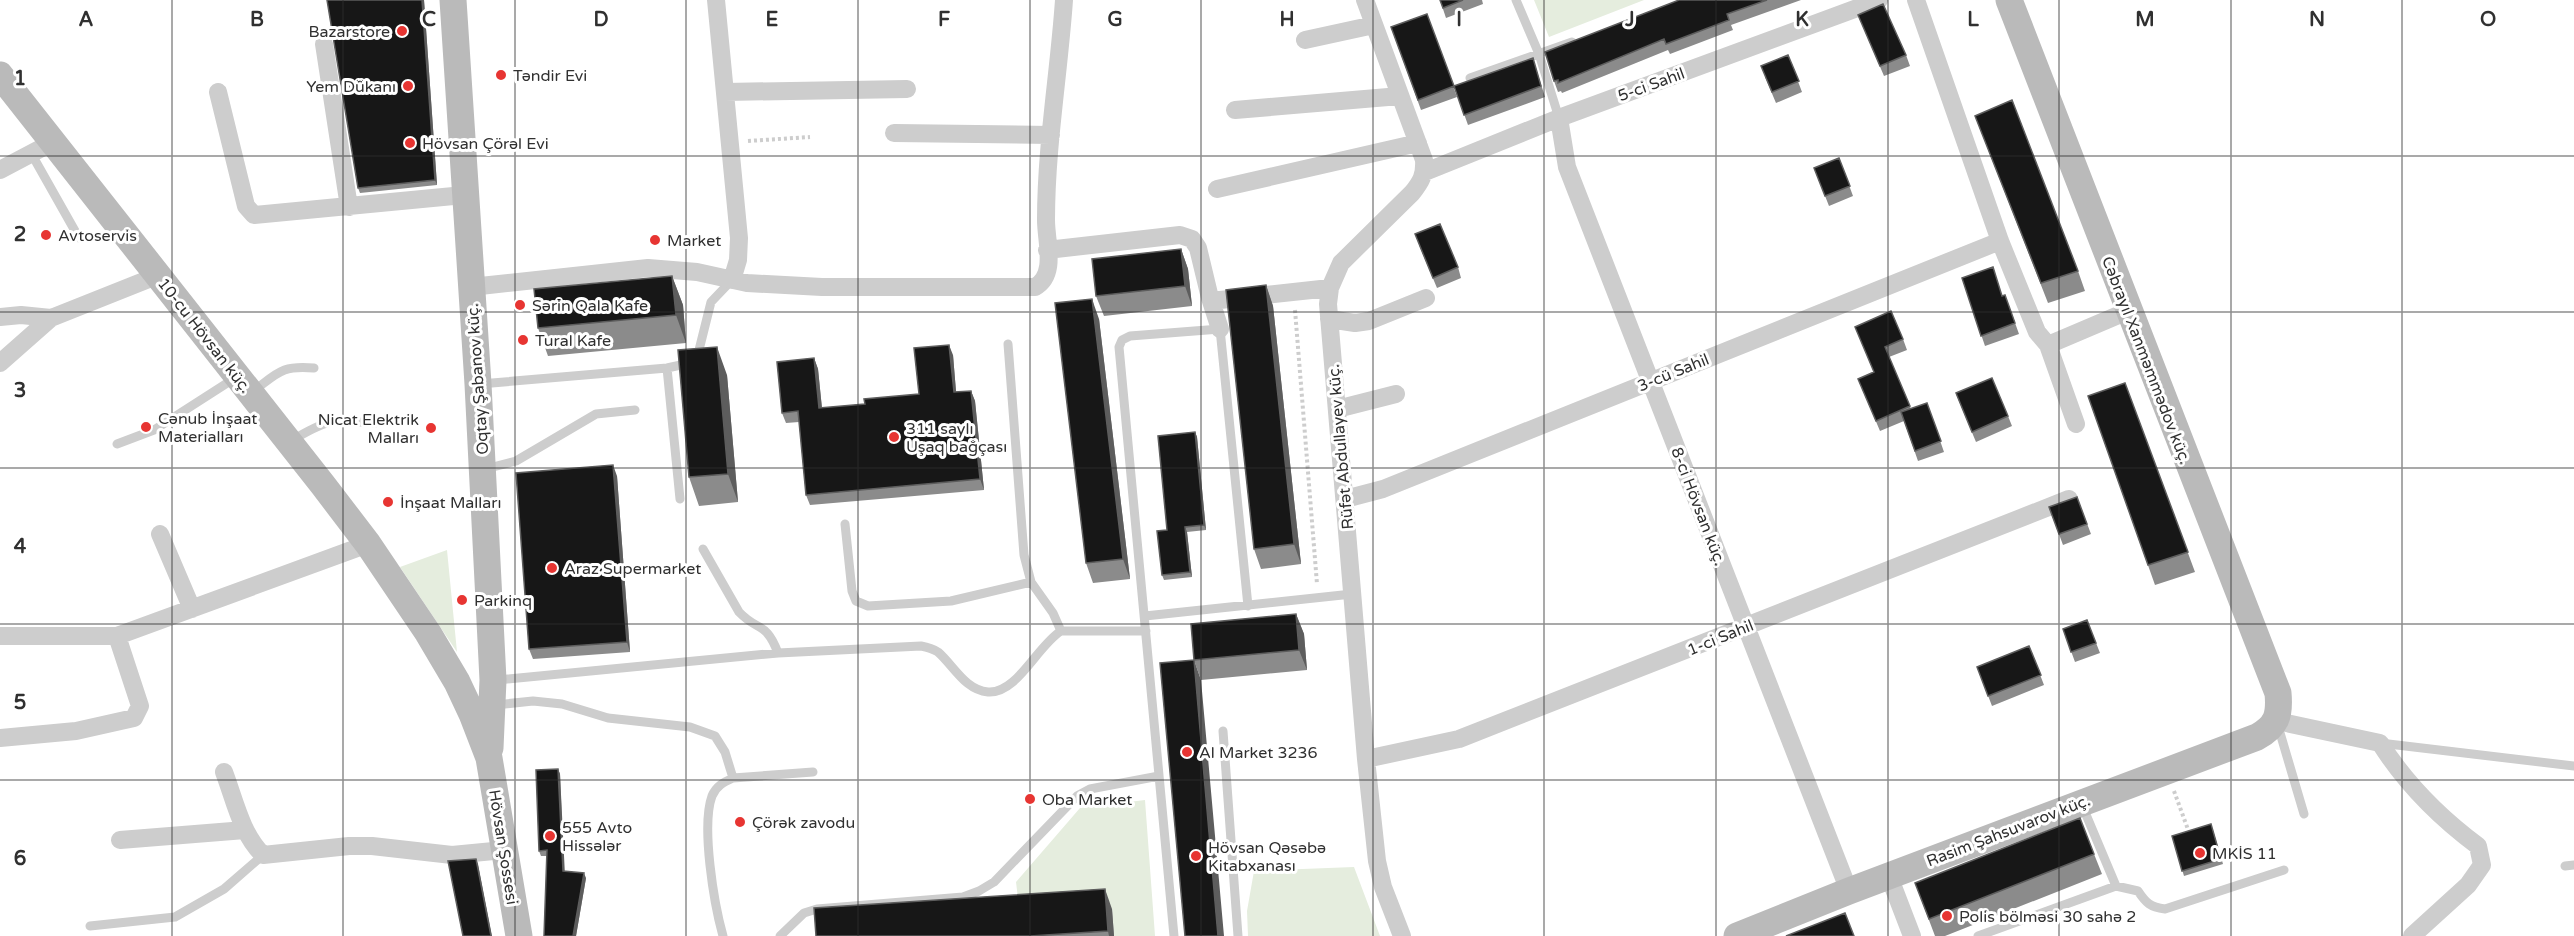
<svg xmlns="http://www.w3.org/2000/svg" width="2574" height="936" viewBox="0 0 2574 936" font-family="'Varela Round',sans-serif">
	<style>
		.green { fill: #e5edde }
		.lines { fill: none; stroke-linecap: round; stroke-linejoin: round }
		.path { stroke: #cdcdcd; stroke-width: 4; stroke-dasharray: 3 3; stroke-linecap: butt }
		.lane { stroke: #cdcdcd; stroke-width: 9 }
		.street { stroke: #cdcdcd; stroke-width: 18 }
		.secondary { stroke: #bababa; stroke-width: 27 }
		.wall { fill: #8b8b8b }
		.shaded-wall { fill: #5d5d5d }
		.building { fill: #171717; stroke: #5d5d5d; stroke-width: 1.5 }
		.grid { fill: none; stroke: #303030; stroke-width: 1.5; stroke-opacity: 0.55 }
		.poi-dot { fill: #e73532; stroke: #fff; stroke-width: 2 }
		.labels { text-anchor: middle; stroke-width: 6; stroke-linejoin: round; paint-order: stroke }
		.poi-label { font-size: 16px; fill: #303030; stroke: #fff; text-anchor: start }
		.street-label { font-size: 16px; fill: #303030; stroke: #fff }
		.grid-label { font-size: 20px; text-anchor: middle; font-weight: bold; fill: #303030; stroke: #fff; stroke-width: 6; stroke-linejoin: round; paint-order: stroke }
	</style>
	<rect width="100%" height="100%" fill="#fff"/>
	<!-- green -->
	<path class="green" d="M1534,0H1644L1549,37Z
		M447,550L457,652L400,567Z
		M1145,800L1155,936H1114L1112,909L1020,915L1016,882L1080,808Z
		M1354,867L1380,936H1248L1247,911L1254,871Z"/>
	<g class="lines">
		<!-- path -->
		<path class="path" d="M748,141L810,137
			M1295,310L1317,584
			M2174,791L2190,835"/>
		<!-- lane -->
		<path class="lane" d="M1516,0L1539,54L1559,118
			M1470,78L1572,42
			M31,153L79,238
			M1008,344L1024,555L1031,582L1053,613L1061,631
			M667,368L680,499
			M480,384L667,368L690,363L697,358L711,302L732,280
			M252,392C278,373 281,365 314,368
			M291,441C329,418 332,420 375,423
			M117,444L154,430L235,378
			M485,469L516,461L596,414L635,410
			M845,524L852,591L856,601L868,606L951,601L1031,582
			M703,549L739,612C758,632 766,621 778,653
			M1145,616L1352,594
			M497,680L778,653L921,646C926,647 933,649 938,652C954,666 965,690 988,692C1017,694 1037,646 1061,631H1146
			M495,705L533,701L562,704L608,718L690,727L715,736L725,752L733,778
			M2278,726L2304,814
			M1223,731L1238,936
			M2380,743L2574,766
			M2082,805L2116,886L2138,891C2146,903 2150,907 2165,909L2284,870
			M2565,866L2574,865
			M90,926L175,917L224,889L263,855
			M723,936C714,904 701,826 712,796C716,786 724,782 733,778L813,772
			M780,936L804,913L817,909L963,897L979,891L994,882L1077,796L1090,789L1159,776
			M1174,936L1119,347L1122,340L1130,336L1220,329L1248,606
			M1978,936L2116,886"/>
		<!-- street -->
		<path class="street" d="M716,0L739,238L738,260L732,280
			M1365,0L1424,160C1425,175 1421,182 1412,193L1341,263L1330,288L1328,304L1366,759L1377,861L1383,887L1402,936
			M1916,0L2000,241L2037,332L2048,345L2128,311
			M1305,40L1374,25
			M324,44L349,207
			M218,92L246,206L254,215L464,195
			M725,92L907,89
			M1235,110L1400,96
			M1559,118L1567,167L1849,891
			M894,133L1051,135
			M0,170L53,142
			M1425,172L1559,118L1879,0
			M1217,189L1418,143
			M1047,250L1180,235L1192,239L1198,248L1210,298L1220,300L1330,288
			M471,287L648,268L697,272L747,283L822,287H1035C1057,275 1046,242 1046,220C1046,146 1059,73 1064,0
			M1210,298L1220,329
			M0,317L21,315L51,318
			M1329,319L1355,323L1369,321L1426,298
			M2048,345L2076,424
			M0,363L51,318L159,275
			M1337,409L1396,394
			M1345,499L1383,489L2000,241
			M160,534L192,609
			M0,636H117L368,544
			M2277,721L2380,743C2406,784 2439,817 2478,846L2482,865L2468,885L2412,936
			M0,738L76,731L134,718L140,706L117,636
			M1366,759L1459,739L2069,499
			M224,772C235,801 241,833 263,855L349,846H372L452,855L504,850
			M120,840L245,830
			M1889,876L1912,936"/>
		<!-- secondary -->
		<path class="secondary" d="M453,0L478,384L493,680L490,748
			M0,75L323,485L368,544L428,633L457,682L472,714L489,758L519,936
			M1737,936L1849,891L2257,737C2277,726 2280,715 2278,693L2009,0"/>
	</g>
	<!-- wall -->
	<path class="wall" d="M327,0H424L437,185L360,193L358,188Z
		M1440,0H1482L1483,4L1446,18Z
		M1679,0H1801L1731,25L1733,30L1670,54L1668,50L1562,93L1561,91L1558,92L1554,81Z
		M1427,14L1457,97L1421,110L1391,27Z
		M1858,15L1906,55L1910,66L1884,76Z
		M1788,55L1802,92L1776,103L1765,77Z
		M1536,68L1545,97L1468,125L1454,86Z
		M1975,116L2078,271L2085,291L2048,303Z
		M1839,158L1853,196L1829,206L1814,168Z
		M1419,245L1458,267L1461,278L1437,288Z
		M1181,249L1188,269L1192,306L1104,316L1096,296Z
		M672,276L683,305L686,343L548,356L538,328Z
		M1962,278L2003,296L2005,295L2019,334L1985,346Z
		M1266,285L1273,306L1301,564L1261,569L1254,549Z
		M1099,319L1130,579L1093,583L1086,563Z
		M1855,327L1903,339L1907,350L1889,357L1911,409L1927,403L1944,452L1918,461L1904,421L1880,431L1858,379L1874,372Z
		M953,355L956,392L971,391L975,401L984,490L810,505L806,495L799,422L786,423L782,413L814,358L818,369L822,408L865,404L919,394Z
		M727,375L738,502L699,506L689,477Z
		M2125,383L2195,572L2155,585L2088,396Z
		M1956,394L2008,416L2012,426L1976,442Z
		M1195,432L1197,437L1206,530L1187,532L1192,577L1164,580L1162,575L1167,530Z
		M617,476L630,652L533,659L529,649Z
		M2077,497L2091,534L2063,545L2049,507Z
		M1296,614L1304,634L1307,670L1201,680L1194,660Z
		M2087,620L2100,653L2075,662L2063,629Z
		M2029,646L2044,685L1992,706L1977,667Z
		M558,769L560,774L564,871L586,878L576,936H544L547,856H541L539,851Z
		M2213,830L2223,864L2184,876L2172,836Z
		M2094,854L2102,874L1945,936H1935L1915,883Z
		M1112,909L1114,936H816Z"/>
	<!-- shaded-wall -->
	<path class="shaded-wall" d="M422,0H424L437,185L435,180Z
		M1181,249L1188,269L1192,306L1185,286Z
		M672,276L683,305L686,343L676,315Z
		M1266,285L1273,306L1301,564L1294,544Z
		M1092,299L1099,319L1130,579L1123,559Z
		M949,345L953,355L957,403L954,392Z
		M717,347L727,375L738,502L728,474Z
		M814,358L818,369L823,419L819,408Z
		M971,391L975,401L984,490L980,479Z
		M1195,432L1197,437L1206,530L1204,525Z
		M613,465L617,476L630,652L627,642Z
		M1185,527L1187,532L1192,577L1190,572Z
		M1296,614L1304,634L1307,670L1299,650Z
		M1194,660L1201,680L1224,936H1218Z
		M558,769L560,774L565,876L563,871Z
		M476,859L478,864L492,936H491Z
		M584,873L586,878L576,936H573Z
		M1105,889L1112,909L1114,936H1109L1108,931Z"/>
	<!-- building -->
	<path class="building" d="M327,0H422L435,180L358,188Z
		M1440,0H1463L1443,8Z
		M1679,0H1767L1727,14L1729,20L1666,44L1664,39L1558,83V80L1554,81L1545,52Z
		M1883,4L1906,55L1880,66L1858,15Z
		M1427,14L1454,86L1418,100L1391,27Z
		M1788,55L1799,81L1772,92L1761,66Z
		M1533,58L1541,86L1464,115L1454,86Z
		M2012,100L2078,271L2041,283L1975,116Z
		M1839,158L1850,186L1825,196L1814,168Z
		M1440,224L1458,267L1433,278L1415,234Z
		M1181,249L1185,286L1096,296L1092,259Z
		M1993,267L2002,296L2005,295L2015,323L1981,336L1962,278Z
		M672,276L676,315L538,328L534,289Z
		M1266,285L1294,544L1254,549L1226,290Z
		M1092,299L1123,559L1086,563L1055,303Z
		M1891,311L1903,339L1885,347L1910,406L1876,421L1858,379L1874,372L1855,327Z
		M949,345L954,392L971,391L980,479L806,495L798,411L782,413L777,362L814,358L819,408L865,404L864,399L919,394L914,348Z
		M717,347L728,474L689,477L678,350Z
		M1992,378L2008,416L1972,432L1956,393Z
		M2125,383L2188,552L2148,565L2088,396Z
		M1927,403L1941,441L1915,451L1901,412Z
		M1195,432L1204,525L1185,527L1190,572L1162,575L1157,531L1167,530L1158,436Z
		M613,465L627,642L529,649L516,473Z
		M2077,497L2087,524L2059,534L2049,507Z
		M1296,614L1299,650L1194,660L1191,624Z
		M2087,620L2096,643L2071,652L2063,629Z
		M2029,646L2041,675L1988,696L1977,667Z
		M1194,660L1218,936H1185L1160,663Z
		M558,769L563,871L584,873L573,936H544L547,850L539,851L536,770Z
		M2080,818L2094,854L1929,919L1915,883Z
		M2211,824L2221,859L2182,871L2172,836Z
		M476,859L491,936H463L448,861Z
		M1105,889L1108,931L1030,936H816L814,908Z
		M1845,913L1854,936H1786Z"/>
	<!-- grid -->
	<path class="grid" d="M172,0V936M343,0V936M515,0V936M686,0V936M858,0V936M1030,0V936M1201,0V936M1373,0V936M1544,0V936M1716,0V936M1888,0V936M2059,0V936M2231,0V936M2402,0V936M0,156H2574M0,312H2574M0,468H2574M0,624H2574M0,780H2574"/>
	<!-- markers -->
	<g class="poi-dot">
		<circle cx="402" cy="31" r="6"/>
		<circle cx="501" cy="75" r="6"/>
		<circle cx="408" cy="86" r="6"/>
		<circle cx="410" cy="143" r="6"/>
		<circle cx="46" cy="235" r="6"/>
		<circle cx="655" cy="240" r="6"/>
		<circle cx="520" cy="305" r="6"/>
		<circle cx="523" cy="340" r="6"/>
		<circle cx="146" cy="427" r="6"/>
		<circle cx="431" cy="428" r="6"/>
		<circle cx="894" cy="437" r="6"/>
		<circle cx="388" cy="502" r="6"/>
		<circle cx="552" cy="568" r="6"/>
		<circle cx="462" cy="600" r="6"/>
		<circle cx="1187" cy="752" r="6"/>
		<circle cx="1030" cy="799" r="6"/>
		<circle cx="740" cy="822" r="6"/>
		<circle cx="550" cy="836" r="6"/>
		<circle cx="2200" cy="853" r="6"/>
		<circle cx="1196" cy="856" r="6"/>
		<circle cx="1947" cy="916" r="6"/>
	</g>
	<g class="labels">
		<!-- poi labels -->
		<g class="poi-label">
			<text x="390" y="37" text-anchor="end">Bazarstore</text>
			<text x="513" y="81">Təndir Evi</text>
			<text x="396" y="92" text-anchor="end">Yem Dükanı</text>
			<text x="422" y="149">Hövsan Çörəl Evi</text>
			<text x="58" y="241">Avtoservis</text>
			<text x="667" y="246">Market</text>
			<text x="532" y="311">Sərin Qala Kafe</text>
			<text x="535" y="346">Tural Kafe</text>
			<text x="158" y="424">Cənub İnşaat<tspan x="158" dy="18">Materialları</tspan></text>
			<text x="419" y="425" text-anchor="end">Nicat Elektrik<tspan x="419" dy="18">Malları</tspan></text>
			<text x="906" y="434">311 saylı<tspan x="906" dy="18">Uşaq bağçası</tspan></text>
			<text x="400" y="508">İnşaat Malları</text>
			<text x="564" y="574">Araz Supermarket</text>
			<text x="474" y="606">Parkinq</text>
			<text x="1199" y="758">Al Market 3236</text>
			<text x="1042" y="805">Oba Market</text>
			<text x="752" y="828">Çörək zavodu</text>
			<text x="562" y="833">555 Avto<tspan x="562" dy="18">Hissələr</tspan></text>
			<text x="1208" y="853">Hövsan Qəsəbə<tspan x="1208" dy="18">Kitabxanası</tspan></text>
			<text x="2212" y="859">MKİS 11</text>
			<text x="1959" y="922">Polis bölməsi 30 sahə 2</text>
		</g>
		<!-- street labels -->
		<g class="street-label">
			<text transform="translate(1651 84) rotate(-20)" y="6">5-ci Sahil</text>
			<text transform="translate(205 335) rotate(52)" y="6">10-cu Hövsan küç.</text>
			<text transform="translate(2147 360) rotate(69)" y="6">Cəbrayıl Xanməmmədov küç.</text>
			<text transform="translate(1673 372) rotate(-22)" y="6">3-cü Sahil</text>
			<text transform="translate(477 379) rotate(-94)" y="6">Oqtay Şabanov küç.</text>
			<text transform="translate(1340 447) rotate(-95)" y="6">Rüfət Abdullayev küç.</text>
			<text transform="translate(1699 506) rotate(69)" y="6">8-ci Hövsan küç.</text>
			<text transform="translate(1720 637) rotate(-22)" y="6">1-ci Sahil</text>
			<text transform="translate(2008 830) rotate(-21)" y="6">Rasim Şahsuvarov küç.</text>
			<text transform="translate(504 847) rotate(81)" y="6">Hövsan Şossesi</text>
		</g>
	</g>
	<g class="grid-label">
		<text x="86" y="26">A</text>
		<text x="257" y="26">B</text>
		<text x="429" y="26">C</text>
		<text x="601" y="26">D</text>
		<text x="772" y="26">E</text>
		<text x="944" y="26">F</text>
		<text x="1115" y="26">G</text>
		<text x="1287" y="26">H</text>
		<text x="1459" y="26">I</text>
		<text x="1630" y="26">J</text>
		<text x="1802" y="26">K</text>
		<text x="1973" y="26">L</text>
		<text x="2145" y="26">M</text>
		<text x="2317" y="26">N</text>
		<text x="2488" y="26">O</text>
		<text x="20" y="85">1</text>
		<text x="20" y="241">2</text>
		<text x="20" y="397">3</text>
		<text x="20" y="553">4</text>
		<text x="20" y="709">5</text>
		<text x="20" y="865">6</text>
	</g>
</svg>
